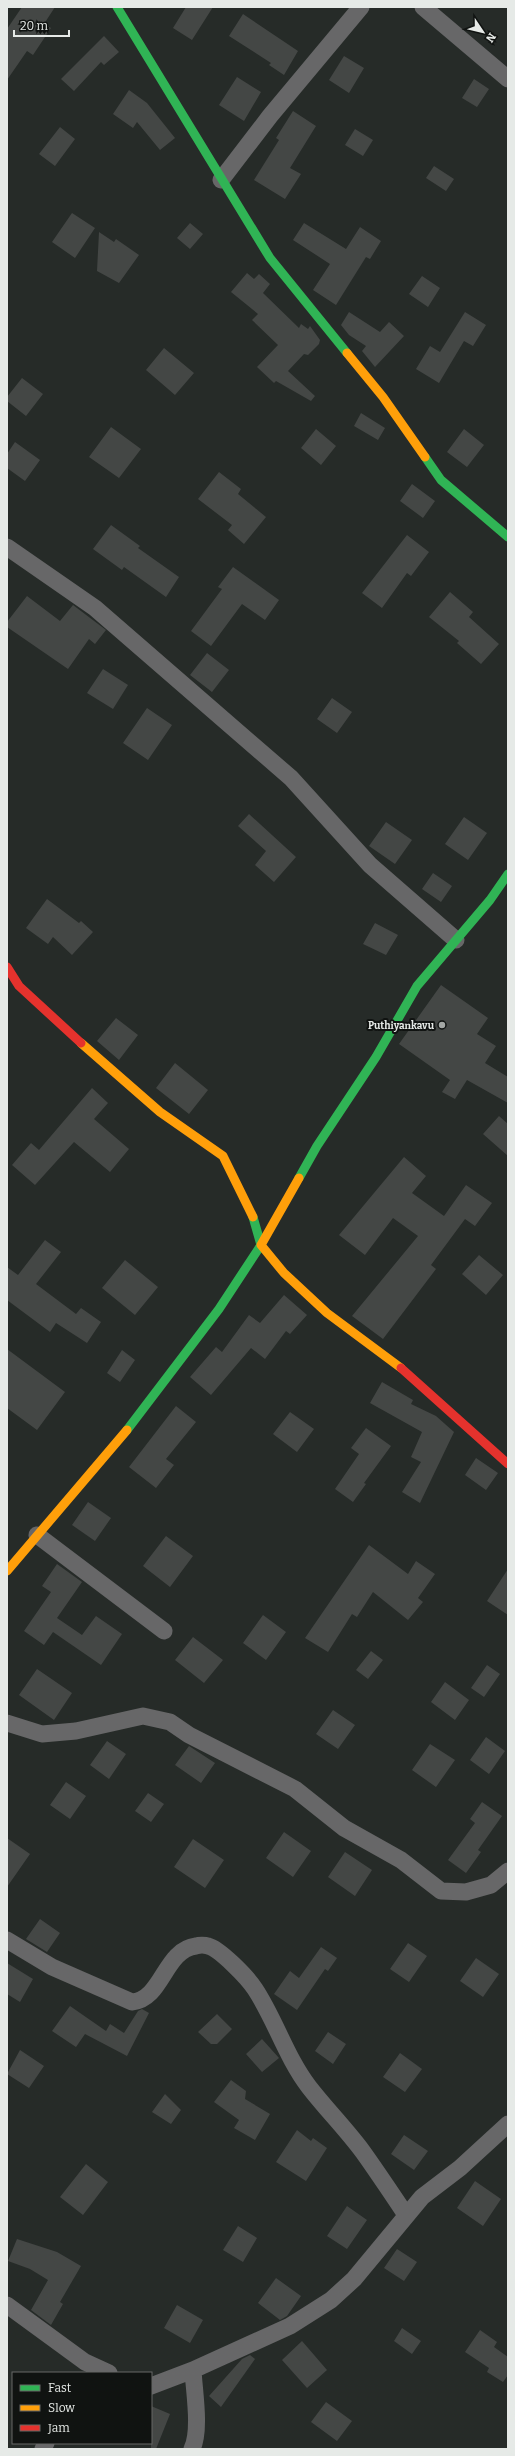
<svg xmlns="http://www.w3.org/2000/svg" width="515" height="2456" viewBox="0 0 515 2456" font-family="Bitter,serif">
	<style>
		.building { fill: #444745 }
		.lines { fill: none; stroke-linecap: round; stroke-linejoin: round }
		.street { stroke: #676768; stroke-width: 17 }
		.fast { stroke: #30b455; stroke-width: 9 }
		.slow { stroke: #ff9f0a; stroke-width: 9 }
		.jam { stroke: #e5322d; stroke-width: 9 }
		.poi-dot { fill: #a3a7a4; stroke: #101311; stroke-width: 1.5 }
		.labels { text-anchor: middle; stroke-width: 4; stroke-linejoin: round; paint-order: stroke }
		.poi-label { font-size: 10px; font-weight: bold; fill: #e6eae7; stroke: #101311; text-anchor: end }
	</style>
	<rect width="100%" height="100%" fill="#262b28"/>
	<!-- building -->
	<path class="building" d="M22,7H55L44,24L51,28L33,55L27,51L7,80V29Z
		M186,7H213L192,40L173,28Z
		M243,14L298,51L284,75L269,65L271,63L229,36Z
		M104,36L119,52L104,65L101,62L74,91L61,79Z
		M344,56L364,68L349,93L329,80Z
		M237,77L261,92L244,121L219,105Z
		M474,79L489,89L477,107L462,98Z
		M129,90L147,103L175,138L160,150L137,122L133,128L113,114Z
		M293,111L316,126L290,168L301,174L285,199L254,180L279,140L276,138Z
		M60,127L75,139L55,166L39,154Z
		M355,129L373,140L363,156L345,145Z
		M434,166L454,179L446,191L426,178Z
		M72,213L95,228L75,258L52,242Z
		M190,223L203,234L190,249L177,238Z
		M304,223L346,249L360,227L381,241L370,259L366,257L336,305L313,290L330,264L293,240Z
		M99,232L114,242L116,239L139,255L119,283L97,271Z
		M247,273L254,279L259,274L270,284L263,293L299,328L301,324L308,329L310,326L320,340L319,344L308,355L304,354L288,371L315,396L311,401L276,381L274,383L257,367L278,345L252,320L258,314L231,292Z
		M422,276L440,288L428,307L409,294Z
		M349,312L380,332L389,322L404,336L375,367L362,351L366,346L349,335L341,325Z
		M465,312L486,325L473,346L464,341L439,383L416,369L430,346L440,352Z
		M164,348L194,373L175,395L146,370Z
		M22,378L43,394L26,416L7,401V397Z
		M361,413L385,428L378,440L354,426Z
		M111,427L141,449L119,478L89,457Z
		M316,429L336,446L321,465L301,448Z
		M464,429L484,445L467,467L447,452Z
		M15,442L40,460L25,481L7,468V454Z
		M219,472L241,489L238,494L266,517L244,544L228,530L232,525L198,499Z
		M412,484L435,501L423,518L400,501Z
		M111,525L140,546L138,548L179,577L166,597L124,567L122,570L93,549Z
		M407,535L429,552L411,576L407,573L382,608L362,593Z
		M233,567L279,600L265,620L242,604L211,646L191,631L222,589L218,587Z
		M450,592L473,612L469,617L499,644L481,664L457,643L459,641L429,617Z
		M27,596L60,621L73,605L106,630L95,644L89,639L68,669L7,627V622Z
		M207,653L229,670L212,692L190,675Z
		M103,669L128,685L113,709L87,693Z
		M332,698L352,712L337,733L317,719Z
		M147,708L172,725L148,760L123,743Z
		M249,814L296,857L274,882L255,865L266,851L238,826Z
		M464,817L487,833L468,860L445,844Z
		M386,822L412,840L395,864L369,846Z
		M433,873L452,886L441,902L422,889Z
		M47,899L79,923L81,921L93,932L72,955L53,937L48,944L26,928Z
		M375,923L398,935L386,955L363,944Z
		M441,985L488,1018L477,1034L496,1046L485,1063L508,1077V1103L467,1080L455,1099L442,1092L450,1080L399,1044Z
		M116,1018L138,1035L119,1060L97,1041Z
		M175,1063L208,1090L189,1114L156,1088Z
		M92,1088L108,1103L94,1119L129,1149L110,1172L74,1142L35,1185L12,1165L31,1143L39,1150Z
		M499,1116L508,1124V1156L483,1134Z
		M404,1157L426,1176L412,1193L444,1216L466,1185L492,1203L475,1226L465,1219L431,1265L436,1269L383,1339L352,1316L418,1236L393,1218L365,1255L339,1235Z
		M45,1240L61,1252L36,1284L76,1314L81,1308L101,1322L87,1343L56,1323L50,1332L7,1300V1267L18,1275Z
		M479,1255L503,1275L486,1295L462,1274Z
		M125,1260L158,1287L135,1315L102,1288Z
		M284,1295L307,1315L290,1334L286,1331L265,1359L251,1348L211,1395L190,1377L216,1347L222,1352L249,1315L260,1323Z
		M7,1349L65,1392L37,1430L7,1408Z
		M122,1350L135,1360L120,1382L107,1373Z
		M382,1382L413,1400L411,1404L436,1416L454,1432L420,1503L402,1492L421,1462L411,1457L422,1432L370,1403Z
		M176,1406L196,1422L166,1459L174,1465L156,1488L129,1467Z
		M290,1412L314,1429L297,1452L273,1434Z
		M366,1428L391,1446L364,1483L366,1484L353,1502L335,1489L359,1454L351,1448Z
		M476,1458L498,1473L486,1490L465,1475Z
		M88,1502L111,1518L95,1541L72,1525Z
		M166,1536L193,1556L170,1587L143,1566Z
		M369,1545L408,1574L416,1561L435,1574L418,1598L423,1602L408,1620L373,1592L357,1617L352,1614L328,1652L305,1638Z
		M57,1564L82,1582L57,1618L82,1635L96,1616L122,1634L101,1665L53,1632L44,1645L24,1631L51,1592L42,1586Z
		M508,1569V1615L487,1601Z
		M263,1615L286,1632L266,1660L243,1643Z
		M193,1637L223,1660L204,1683L175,1660Z
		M371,1651L383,1660L368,1679L356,1670Z
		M487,1665L500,1674L484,1697L471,1688Z
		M37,1669L72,1693L54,1720L19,1695Z
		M445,1682L469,1700L455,1720L431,1702Z
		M333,1710L355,1725L338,1749L316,1734Z
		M486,1737L505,1751L489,1774L470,1760Z
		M107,1741L126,1754L109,1779L90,1765Z
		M430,1744L455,1760L436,1787L412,1770Z
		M189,1746L215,1763L201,1783L175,1765Z
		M66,1782L86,1796L70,1819L50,1805Z
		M148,1793L164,1804L151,1822L135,1811Z
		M482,1802L502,1816L478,1850L481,1852L466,1873L448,1860L475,1823L470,1819Z
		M284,1832L311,1851L293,1877L266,1858Z
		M7,1838L30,1854L7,1887Z
		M193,1839L224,1860L205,1888L174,1867Z
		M345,1852L372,1870L355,1896L328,1877Z
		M40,1919L60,1933L47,1952L26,1939Z
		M408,1943L427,1956L409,1982L390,1969Z
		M321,1947L337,1958L328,1971L325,1969L297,2010L274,1994L290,1971L299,1978Z
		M476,1958L499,1974L483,1997L460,1981Z
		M7,1963L33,1979L20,2002L7,1994Z
		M70,2006L106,2031L110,2024L124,2033L138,2011L142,2009L149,2013L127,2056L85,2034L76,2047L52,2031Z
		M217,2014L232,2029L217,2044H211L198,2032Z
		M328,2032L346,2044L333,2064L315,2051Z
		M262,2039L279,2058L262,2072L246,2054Z
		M20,2050L44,2066L29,2088L7,2074Z
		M400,2053L422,2069L405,2092L383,2077Z
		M231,2080L246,2091L245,2099L270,2114L255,2140L234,2128L239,2120L214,2102Z
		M165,2094L181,2110L171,2124L152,2112Z
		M297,2130L311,2141L313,2138L327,2148L306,2181L276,2162Z
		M404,2135L428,2151L414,2170L391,2154Z
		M86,2164L108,2182L83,2215L60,2197Z
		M475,2181L501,2199L483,2226L457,2208Z
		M347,2206L367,2220L347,2249L327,2236Z
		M238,2226L257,2238L243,2262L223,2250Z
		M17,2239L57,2252L81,2266L60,2302L63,2304L51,2325L31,2310L48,2280L30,2269L8,2261Z
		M397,2249L417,2262L404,2281L384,2268Z
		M276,2278L301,2296L287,2316L280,2320L258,2303Z
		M177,2305L203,2320L190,2343L164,2328Z
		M402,2328L421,2341L412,2354L394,2341Z
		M480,2330L497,2342L494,2347L508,2357V2375L503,2382L487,2372L489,2368L465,2352Z
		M302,2341L327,2370L307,2388L282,2360Z
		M250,2355L255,2359L221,2407L209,2396L242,2359Z
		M326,2402L352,2421L337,2441L311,2422Z
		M151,2406L170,2414L156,2449H151Z"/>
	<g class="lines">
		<!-- street -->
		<path class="street" d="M423,7L508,79
			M221,180L270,116L361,7
			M7,547L95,608L291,778L370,865L456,940
			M37,1535L164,1631
			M7,1723L42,1734L76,1731L143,1716L170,1722L189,1735L295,1789L344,1828L401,1860L441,1891L466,1892L491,1885L508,1871
			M7,1940L52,1967L132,2002C163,1999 164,1950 196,1946C199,1945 205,1945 208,1946C220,1949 248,1978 255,1989C275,2019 286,2057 309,2087C326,2109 346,2129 363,2152C378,2173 392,2194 406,2215
			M7,2305L85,2362L109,2373
			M151,2386L193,2370
			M43,2449L46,2443
			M192,2449C201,2430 194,2391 193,2370L290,2326L331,2300L354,2279L422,2197L460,2168L508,2124"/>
		<!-- fast -->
		<path class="fast" d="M117,7L270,258L347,353
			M425,457L441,480L508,537
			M299,1178L317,1146L376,1057L417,986L490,900L508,874
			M127,1430L219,1309L261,1245L253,1217"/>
		<!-- slow -->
		<path class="slow" d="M347,353L383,397L425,457
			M81,1043L160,1112L223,1156L253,1217
			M299,1178L261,1245L284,1273L327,1313L401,1368
			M7,1571L127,1430"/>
		<!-- jam -->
		<path class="jam" d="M7,967L19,986L81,1043
			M401,1368L508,1464"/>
	</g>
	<!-- markers -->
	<circle class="poi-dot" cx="442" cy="1025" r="4"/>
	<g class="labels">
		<!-- poi labels -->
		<g class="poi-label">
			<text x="434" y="1029">Puthiyankavu</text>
		</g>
	</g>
	<!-- border -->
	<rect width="515" height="2456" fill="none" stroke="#e6eae7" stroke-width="16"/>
	<!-- legend -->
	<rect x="12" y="2372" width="140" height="72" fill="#101311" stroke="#666967"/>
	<rect x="20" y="2385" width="20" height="6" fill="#30b455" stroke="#666967"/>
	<text x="48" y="2392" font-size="12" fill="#e6eae7">Fast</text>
	<rect x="20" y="2405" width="20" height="6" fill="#ff9f0a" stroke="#666967"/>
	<text x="48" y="2412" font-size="12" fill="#e6eae7">Slow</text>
	<rect x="20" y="2425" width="20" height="6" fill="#e5322d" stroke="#666967"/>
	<text x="48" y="2432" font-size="12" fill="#e6eae7">Jam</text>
	<!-- north arrow -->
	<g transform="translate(483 32) rotate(125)" stroke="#101311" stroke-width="3" paint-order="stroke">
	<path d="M0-3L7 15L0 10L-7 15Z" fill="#e6eae7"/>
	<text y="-6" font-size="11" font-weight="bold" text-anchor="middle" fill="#e6eae7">N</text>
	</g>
	<!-- scale -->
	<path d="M14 30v6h55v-6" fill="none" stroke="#e6eae7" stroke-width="2"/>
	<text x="20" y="30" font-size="12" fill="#e6eae7" stroke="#101311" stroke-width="3" paint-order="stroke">20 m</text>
</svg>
